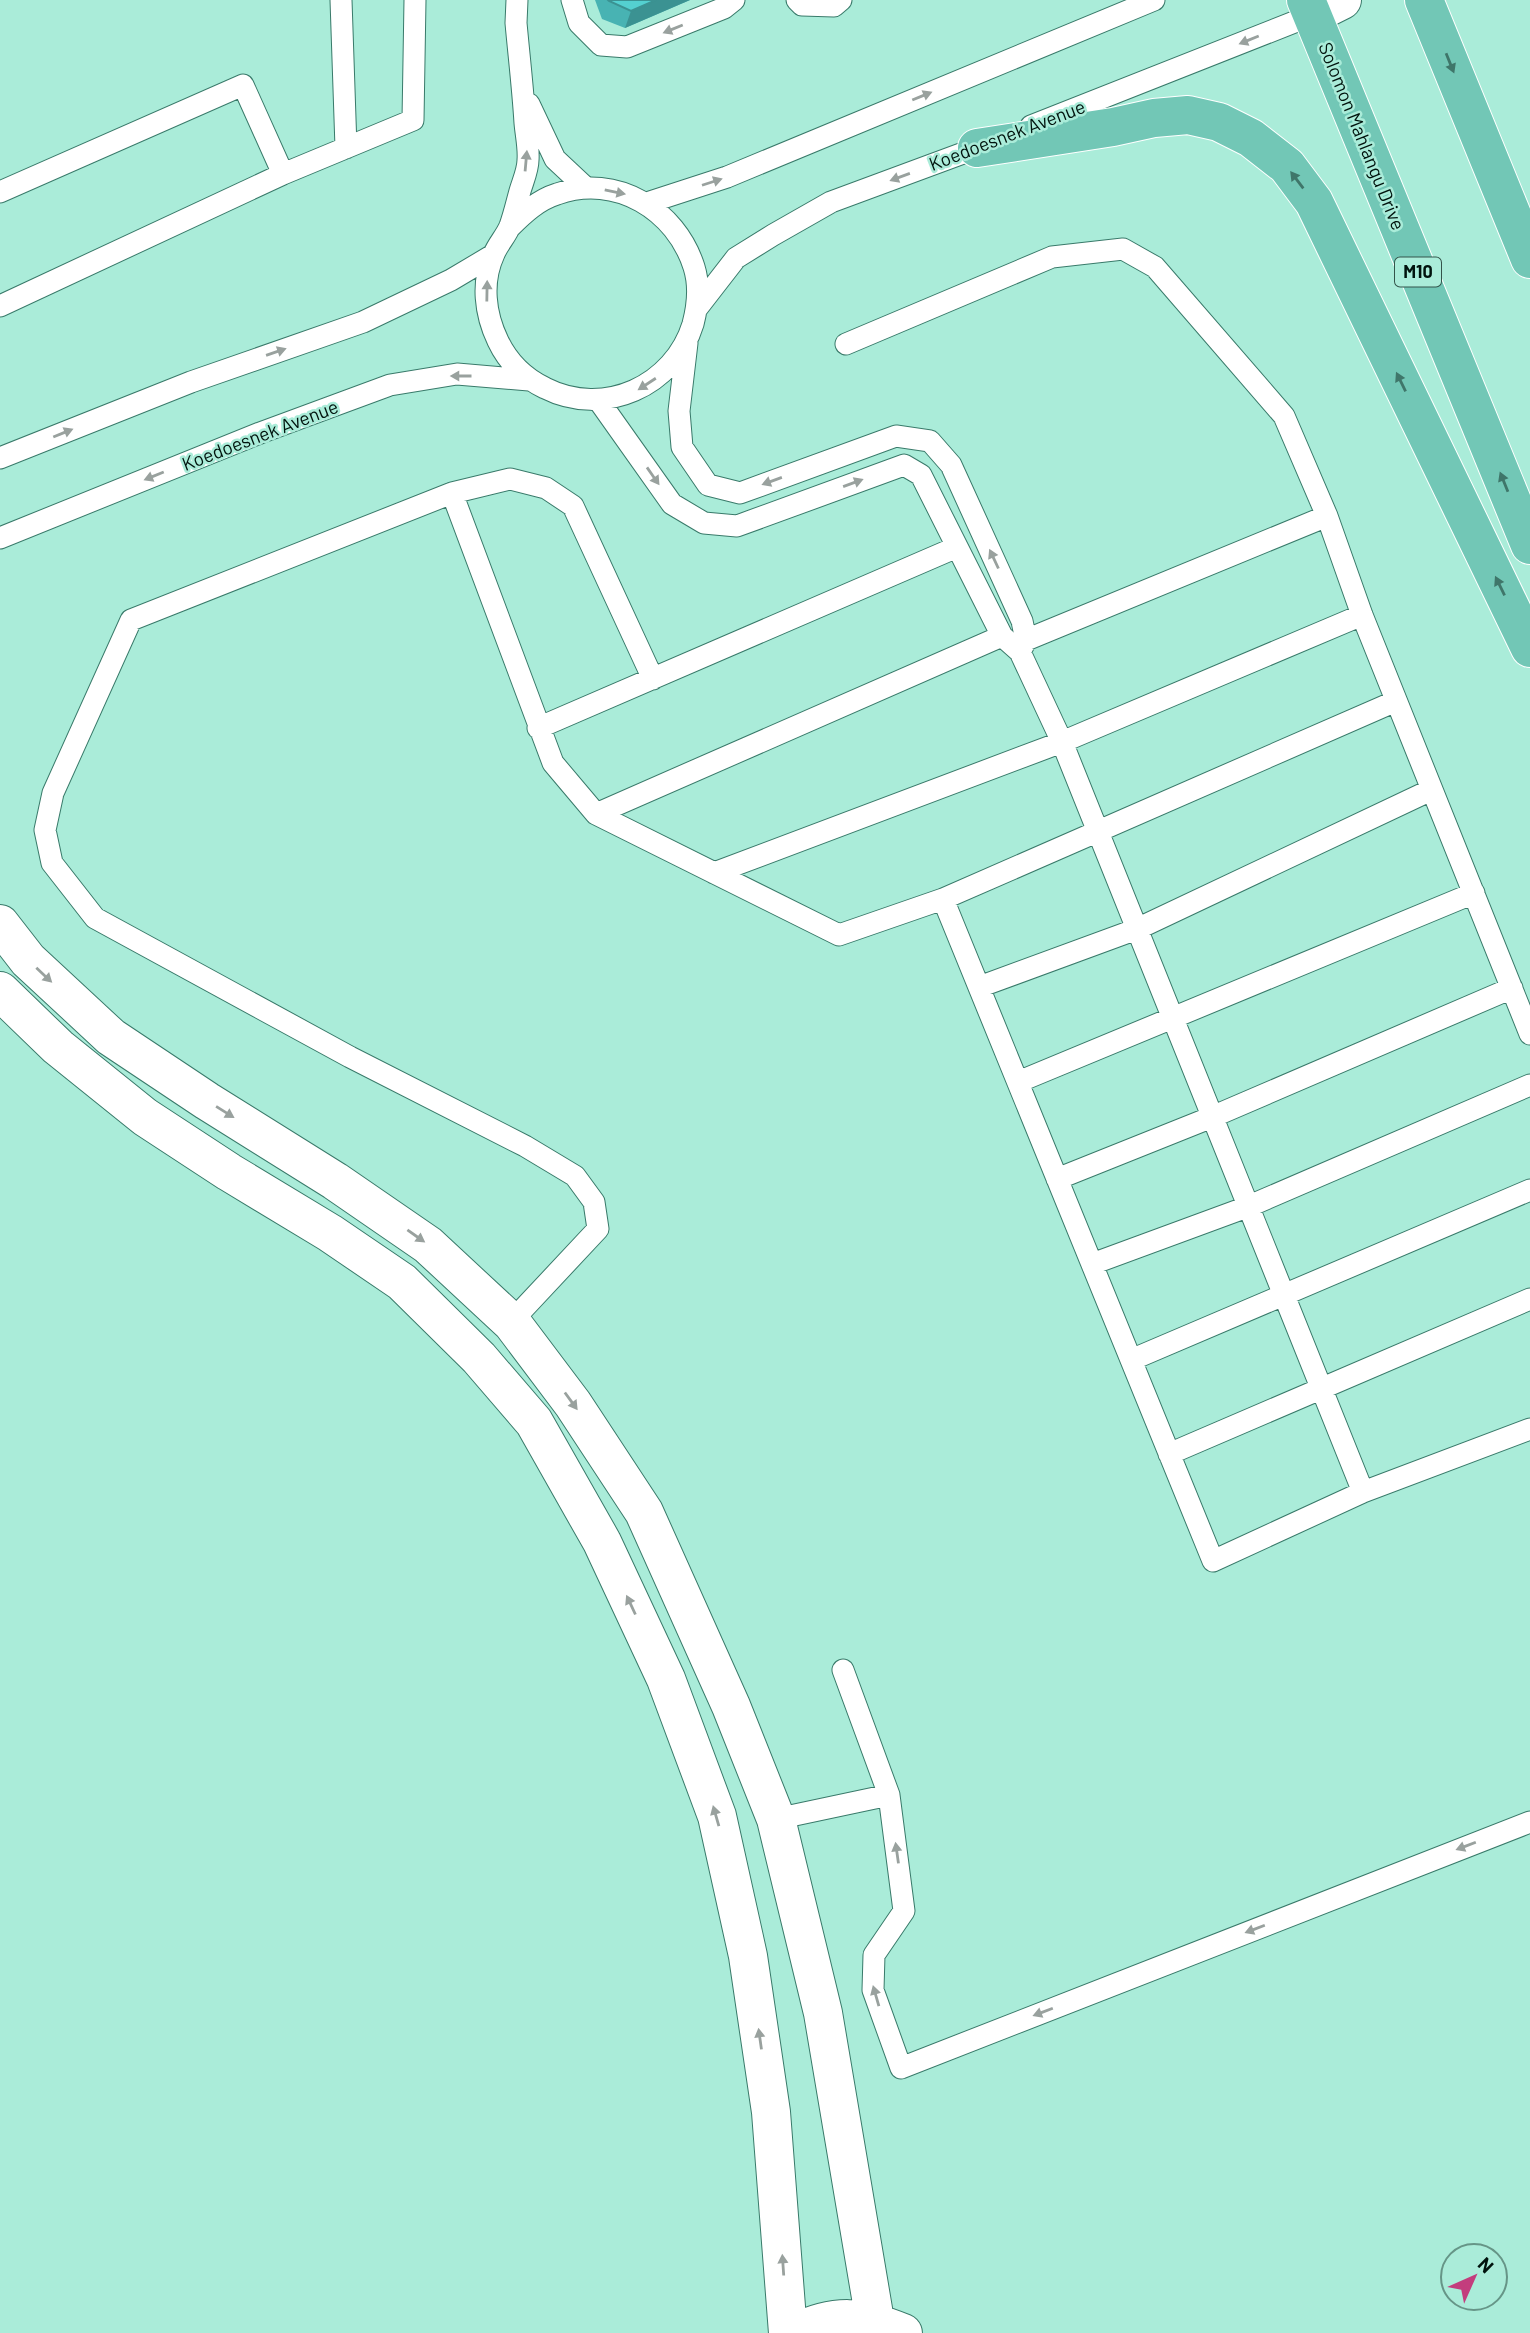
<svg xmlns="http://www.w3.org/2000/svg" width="1530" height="2333" viewBox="0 0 1530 2333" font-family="Barlow,sans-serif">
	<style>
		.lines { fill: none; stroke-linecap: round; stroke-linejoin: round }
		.service-casing { stroke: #397a6a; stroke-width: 23 }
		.minor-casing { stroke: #397a6a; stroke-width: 40 }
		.primary-casing { stroke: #fff; stroke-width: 40 }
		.service { stroke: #fff; stroke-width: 21 }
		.minor { stroke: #fff; stroke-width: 38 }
		.primary { stroke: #72c7b6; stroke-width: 38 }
		.wall { fill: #48b3b3 }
		.shaded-wall { fill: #3b9292 }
		.building { fill: #54d0d0; stroke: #3b9292; stroke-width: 2 }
		.oneway { fill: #99a19e }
		.oneway2 { fill: #3f766a }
		.labels { text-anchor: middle; stroke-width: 5; stroke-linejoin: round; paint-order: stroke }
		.shield { fill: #aaecd9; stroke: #33544a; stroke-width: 2 }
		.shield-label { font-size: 18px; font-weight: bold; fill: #00130d }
		.street-label { font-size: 19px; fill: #00130d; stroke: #aaecd9 }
	</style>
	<rect width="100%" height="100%" fill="#aaecd9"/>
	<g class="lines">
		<!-- service casing -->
		<g class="service-casing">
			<path id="service" d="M341,0L346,148
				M572,0L579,23L601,45L627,47L724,8L734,0
				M797,0L802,5L834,6L841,0
				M529,104L555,159L586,188
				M1031,126L1312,15
				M0,192L243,85L283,174
				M647,203L727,177L1154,0
				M510,227C524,213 538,200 557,194C616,173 676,210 694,267C700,286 698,305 693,324C674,386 604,418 545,388C524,378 508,362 498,341C485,314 481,282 494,254C498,244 506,236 510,226C514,215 517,202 520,191C523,181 528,170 528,160C529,148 526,135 525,123C523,90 519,56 516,23L517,0
				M0,306L283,174L413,120L415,0
				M698,307L736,258L773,235L831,202L985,145
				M846,344L1052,257L1123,249L1155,267L1284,416L1327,516L1362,615L1530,1034
				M599,401L672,504L704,523L737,526L904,465L921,475L1002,636L1020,652L1026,640L1022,621L951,465L930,441L896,436L740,493L708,485L682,447L679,411L687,343
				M0,458L191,382L363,322L451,280L493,255
				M452,493L510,479L546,488L573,506L653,679
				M0,538L260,433L390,385L457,374L529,380
				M1026,640L1327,516
				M1020,652L1062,742L1363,1492
				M538,728L957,547
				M596,814L1002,636
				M714,873L1062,742L1362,615
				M943,899L1396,701
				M979,987L1137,929L1431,790
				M1018,1082L1474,893
				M1057,1179L1212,1117L1512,988
				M1092,1264L1247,1207L1530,1085
				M511,1322L598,1229L594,1202L575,1176L525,1146L350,1057L95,918L52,863L45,830L53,793L131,620L452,493L553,763L596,814L839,935L943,899L1213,1561L1363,1492L1530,1429
				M1131,1360L1530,1190
				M1169,1454L1530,1299
				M889,1795L904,1911L874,1955L873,1990L901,2068L1530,1822
				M776,1819L889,1795L843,1670"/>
		</g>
		<!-- minor casing -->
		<g class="minor-casing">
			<path id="minor" d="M1312,15L1342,0
				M0,924L28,960L111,1037L207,1101L335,1181L428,1245L512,1323L573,1404L644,1512L731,1706L776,1819L823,2013L875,2321
				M0,991L58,1047L145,1117L229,1172L330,1233L402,1282L479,1358L534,1422L602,1542L666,1679L717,1816L748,1956L771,2112L788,2333
				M795,2333C835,2313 863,2316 903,2333"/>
		</g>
		<!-- primary casing -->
		<g class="primary-casing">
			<path id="primary" d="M1306,0L1530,545
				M1424,0L1530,259
				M977,148L1113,127L1154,118L1188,115L1219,122L1251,138L1287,166L1314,202L1530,648"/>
		</g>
		<!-- service -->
		<use href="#service" class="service"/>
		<!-- minor -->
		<use href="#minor" class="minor"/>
		<!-- primary -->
		<use href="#primary" class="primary"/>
	</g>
	<!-- wall -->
	<path class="wall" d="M595,0H690L625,28L602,19Z"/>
	<!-- shaded-wall -->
	<path class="shaded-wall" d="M656,0H690L625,28L631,11Z"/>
	<!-- building -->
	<path class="building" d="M608,0H656L631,11L609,1Z"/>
	<!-- one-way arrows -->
	<defs><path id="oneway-solid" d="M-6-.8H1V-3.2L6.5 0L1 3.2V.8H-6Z" transform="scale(1.75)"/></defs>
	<g class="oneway">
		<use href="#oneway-solid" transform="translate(673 29) rotate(158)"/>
		<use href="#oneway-solid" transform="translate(1249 40) rotate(158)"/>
		<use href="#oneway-solid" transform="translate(922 96) rotate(-22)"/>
		<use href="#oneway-solid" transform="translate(526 161) rotate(-85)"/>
		<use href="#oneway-solid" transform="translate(900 177) rotate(160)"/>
		<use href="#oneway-solid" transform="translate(712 182) rotate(-18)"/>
		<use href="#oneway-solid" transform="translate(615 192) rotate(12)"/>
		<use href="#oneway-solid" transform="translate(487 291) rotate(-89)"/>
		<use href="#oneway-solid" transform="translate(276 352) rotate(-19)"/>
		<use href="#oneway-solid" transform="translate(461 376) rotate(-180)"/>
		<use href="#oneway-solid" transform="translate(647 384) rotate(147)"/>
		<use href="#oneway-solid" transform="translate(63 433) rotate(-22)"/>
		<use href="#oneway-solid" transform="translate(154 476) rotate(158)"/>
		<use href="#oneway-solid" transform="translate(653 476) rotate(55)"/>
		<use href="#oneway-solid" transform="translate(772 481) rotate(160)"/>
		<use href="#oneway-solid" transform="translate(853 483) rotate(-20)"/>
		<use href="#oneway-solid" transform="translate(994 559) rotate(-115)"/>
		<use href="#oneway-solid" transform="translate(44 975) rotate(43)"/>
		<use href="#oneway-solid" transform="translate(225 1112) rotate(32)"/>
		<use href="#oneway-solid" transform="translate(416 1236) rotate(35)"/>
		<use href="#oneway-solid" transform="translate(571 1401) rotate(54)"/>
		<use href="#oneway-solid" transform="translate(631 1605) rotate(-115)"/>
		<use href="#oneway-solid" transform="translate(716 1816) rotate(-106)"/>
		<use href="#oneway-solid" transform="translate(1466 1846) rotate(159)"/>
		<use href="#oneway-solid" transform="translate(897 1853) rotate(-98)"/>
		<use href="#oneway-solid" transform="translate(1255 1929) rotate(159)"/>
		<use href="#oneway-solid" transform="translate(876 1996) rotate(-106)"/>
		<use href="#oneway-solid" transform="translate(1043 2012) rotate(159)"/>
		<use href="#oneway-solid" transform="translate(760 2039) rotate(-98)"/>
		<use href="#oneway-solid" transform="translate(783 2265) rotate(-94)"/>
	</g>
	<g class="oneway2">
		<use href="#oneway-solid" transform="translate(1450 63) rotate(68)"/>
		<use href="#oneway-solid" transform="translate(1297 180) rotate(-127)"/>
		<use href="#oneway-solid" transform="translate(1401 382) rotate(-116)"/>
		<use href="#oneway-solid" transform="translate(1504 482) rotate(-112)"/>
		<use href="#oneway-solid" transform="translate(1500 586) rotate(-116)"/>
	</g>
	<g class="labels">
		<!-- shield labels -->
		<rect class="shield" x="1395" y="257.5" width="46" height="29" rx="5"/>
		<g class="shield-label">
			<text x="1418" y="278">M10</text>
		</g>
		<!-- street labels -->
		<g class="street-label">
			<text transform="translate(1007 135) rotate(-21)" y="7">Koedoesnek Avenue</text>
			<text transform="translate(1362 136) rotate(68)" y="7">Solomon Mahlangu Drive</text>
			<text transform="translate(260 435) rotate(-21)" y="7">Koedoesnek Avenue</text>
		</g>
	</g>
	<!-- north arrow -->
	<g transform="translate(1474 2277) rotate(45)"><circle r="33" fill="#aaecd9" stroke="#669587" stroke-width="2"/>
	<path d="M0-5L12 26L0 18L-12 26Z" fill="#c33d7d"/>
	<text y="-10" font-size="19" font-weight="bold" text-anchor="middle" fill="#00130d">N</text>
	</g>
</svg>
